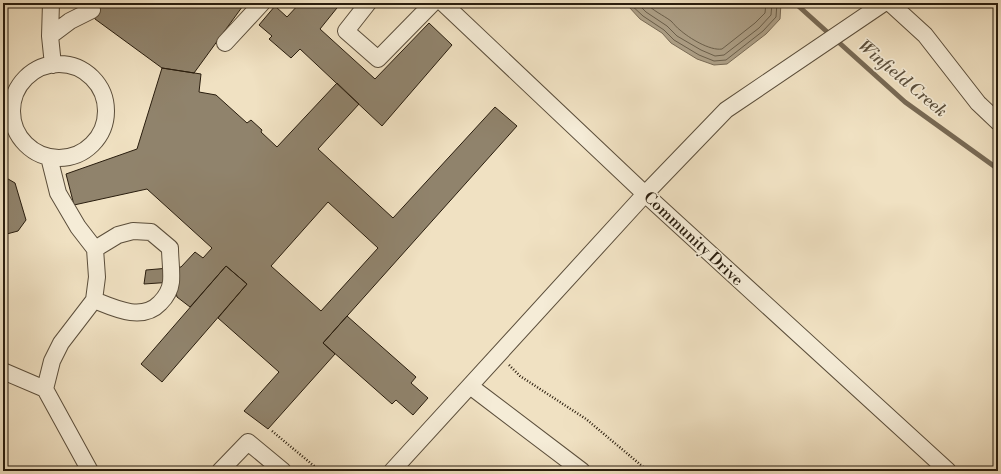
<svg xmlns="http://www.w3.org/2000/svg" width="1001" height="474" viewBox="0 0 1001 474" font-family="'Libre Bodoni',serif">
	<style>
		.water { fill: #ac9e85; stroke: #786a55 }
		.lines { fill: none; stroke-linecap: round; stroke-linejoin: round }
		.shore { stroke: #6a5e4a; stroke-width: 1 }
		.stream { stroke: #786a55; stroke-width: 5 }
		.building { fill: #90836c; stroke: #291d0e; fill-rule: evenodd }
		.minor-casing { stroke: #5b4e3b; stroke-width: 18 }
		.path { stroke: #291d0e; stroke-width: 2.5; stroke-dasharray: 1 2; stroke-linecap: butt }
		.minor { stroke: #f5ecd7; stroke-width: 16 }
		.labels { text-anchor: middle; stroke-width: 3.5; stroke-linejoin: round; paint-order: stroke }
		.street-label { font-size: 16px; fill: #291d0e; stroke: #f5ecd7 }
		.water-label { font-size: 17px; font-style: italic; fill: #5d513e; stroke: #f5ecd7 }
	</style>
	<rect width="100%" height="100%" fill="#f0e1c2"/>
	<filter id="stains"><feTurbulence type="fractalNoise" baseFrequency=".005" numOctaves="4"/><feColorMatrix values="0 0 0 0 .2 0 0 0 0 .09 0 0 0 0 .02 0 0 0 .5 -.17"/></filter>
	<radialGradient id="worn" r=".72"><stop offset=".6" stop-color="#630" stop-opacity="0"/><stop offset="1" stop-color="#630" stop-opacity=".3"/></radialGradient>
	<!-- water -->
	<path class="water" d="M620,3H781L780,19L766,34L727,64L714,65L697,59L671,43L662,33L640,19L629,7Z"/>
	<g class="lines">
		<!-- shore -->
		<path class="shore" d="M629,3L643,16L664,30L674,40L699,55L714,61L726,60L763,31L776,17L777,3
			M637,3L646,12L667,26L677,36L701,50L715,56L724,55L759,28L771,15L772,3
			M646,3C653,11 663,15 671,21C674,24 677,28 680,30C689,38 710,51 722,49L755,23L765,13L766,3"/>
		<!-- stream -->
		<path class="stream" d="M795,3L905,102L998,169"/>
	</g>
	<!-- building -->
	<path class="building" d="M89,3H245L194,73L162,68L95,19Z
		M300,3H341L320,29L375,79L429,23L452,45L382,126L300,49L291,58L269,39L272,36L259,25L275,6L287,17Z
		M162,68L201,74L199,92L216,95L247,123L251,120L262,130L261,132L277,147L337,83L359,104L318,149L393,218L495,107L517,126L323,343L335,354L268,429L244,411L279,372L218,318L247,284L226,266L190,307L177,297L173,282L144,284L146,270L181,267L195,252L203,258L212,248L147,189L74,205L66,174L137,149ZM328,202L378,248L321,311L271,266Z
		M3,176L15,183L26,220L18,231L3,235Z
		M226,266L247,284L162,382L141,364Z
		M347,316L416,377L411,383L428,398L413,415L396,400L392,404L323,343Z"/>
	<g class="lines">
		<!-- minor casing -->
		<g class="minor-casing">
			<path id="minor" d="M51,3L50,36L53,65
				M368,3L346,31L378,59L433,3
				M443,3L645,194L948,471
				M890,3L925,35L978,103L998,122
				M50,36L70,21L92,10
				M225,43L262,3
				M12 111a47 47 0 1 1 94 0a47 47 0 1 1-94 0Z
				M49,157L58,193L78,227L95,249L97,277L94,300L61,343L52,361L45,389L90,471
				M94,300C114,308 142,322 160,303C166,297 170,291 171,282C172,271 170,259 170,248L151,232L133,231L118,235L95,249
				M3,371L45,389
				M470,386L582,471
				M220,471L248,442L283,471
				M392,471L645,194L726,110L884,3"/>
		</g>
		<!-- path -->
		<path class="path" d="M509,365L520,376L586,419L648,471
			M272,431L320,471"/>
		<!-- minor -->
		<use href="#minor" class="minor"/>
	</g>
	<g class="labels">
		<!-- street labels -->
		<g class="street-label">
			<text transform="translate(694 238) rotate(43)" y="6">Community Drive</text>
		</g>
		<!-- water labels -->
		<g class="water-label">
			<text transform="translate(903 78) rotate(40)" y="6">Winfield Creek</text>
		</g>
	</g>
	<!-- margin -->
	<rect width="1001" height="474" fill="none" stroke="#f0e1c2" stroke-width="16"/>
	<rect x="4" y="4" width="993" height="466" fill="none" stroke="#291d0e" stroke-width="2"/>
	<rect x="8" y="8" width="985" height="458" fill="none" stroke="#291d0e"/>
	<rect width="100%" height="100%" filter="url(#stains)"/>
	<rect width="100%" height="100%" fill="url(#worn)"/>
</svg>
